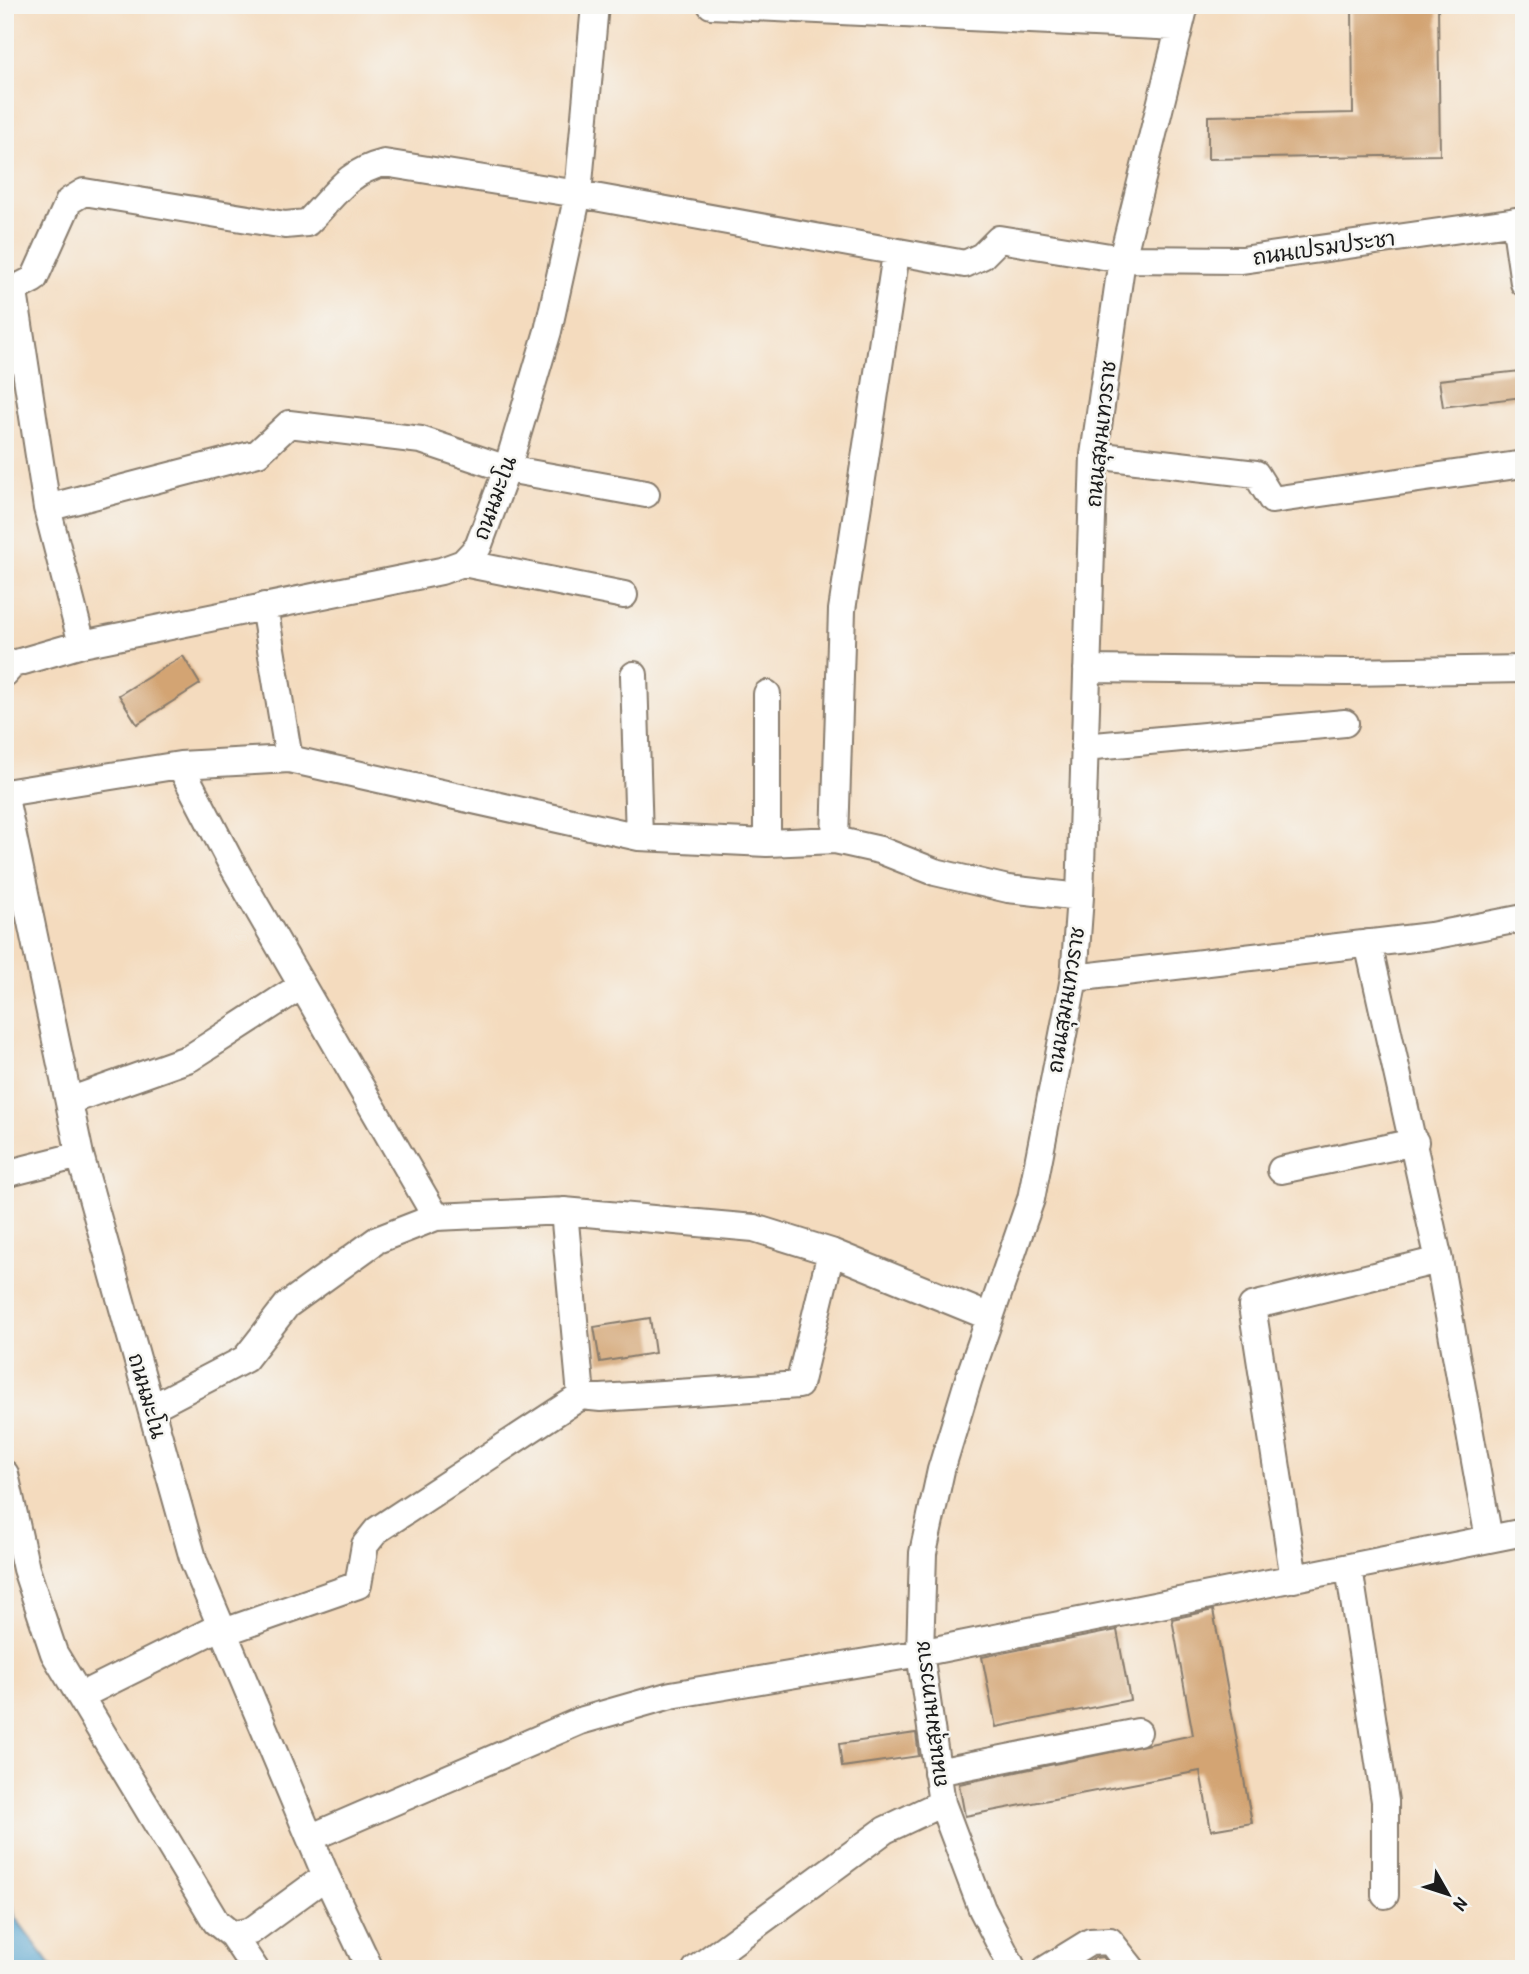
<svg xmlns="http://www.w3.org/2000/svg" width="1529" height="1974" viewBox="0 0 1529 1974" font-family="'Patrick Hand','Playpen Sans Thai',sans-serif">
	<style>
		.water { fill: #55a3ce; stroke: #386075; stroke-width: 2 }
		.building { fill: #d3a473 }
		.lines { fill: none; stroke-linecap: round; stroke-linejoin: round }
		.minor-casing { stroke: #887c6d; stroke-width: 30 }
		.minor { stroke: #fff; stroke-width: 26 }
		.labels { text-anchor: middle; stroke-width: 5; stroke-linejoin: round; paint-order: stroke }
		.street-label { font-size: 21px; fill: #1c1c1c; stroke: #f6f6f2 }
	</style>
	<rect width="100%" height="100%" fill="#f6f6f2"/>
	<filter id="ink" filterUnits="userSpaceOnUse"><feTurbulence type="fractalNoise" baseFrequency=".0143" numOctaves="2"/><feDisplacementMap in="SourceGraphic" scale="14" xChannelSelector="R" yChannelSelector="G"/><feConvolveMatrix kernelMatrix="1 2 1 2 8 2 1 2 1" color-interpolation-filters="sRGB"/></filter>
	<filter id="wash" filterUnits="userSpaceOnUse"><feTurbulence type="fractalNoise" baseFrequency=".00686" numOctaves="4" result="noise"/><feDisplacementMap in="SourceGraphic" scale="28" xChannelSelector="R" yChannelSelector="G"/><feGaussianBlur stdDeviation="1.57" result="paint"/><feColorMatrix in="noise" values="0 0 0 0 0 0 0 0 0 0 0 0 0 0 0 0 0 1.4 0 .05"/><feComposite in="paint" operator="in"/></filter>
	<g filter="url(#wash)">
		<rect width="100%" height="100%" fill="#f4dbbe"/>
		<!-- water -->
		<path class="water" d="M5,1872L15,1917L54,1969H5Z"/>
		<g id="blocks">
			<!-- building -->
			<path class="building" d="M1352,5H1438L1440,155L1208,159V116L1353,113Z
				M1520,371L1523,397L1443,407L1439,380Z
				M183,656L200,684L137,724L119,695Z
				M650,1318L655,1353L600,1362L594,1327Z
				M1213,1610L1252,1823L1211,1830L1200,1771L965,1816L959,1784L1193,1735L1172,1619Z
				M1117,1630L1130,1700L996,1727L982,1657Z
				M916,1733L919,1756L842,1767L839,1744Z
				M1103,1957L1112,1969H1077L1095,1958Z"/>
		</g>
	</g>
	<g filter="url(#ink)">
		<use href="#blocks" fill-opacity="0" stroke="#887c6d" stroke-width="2"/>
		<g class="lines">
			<!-- minor casing -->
			<g class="minor-casing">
				<path id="minor" d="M711,5L1179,27
					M1515,221L1524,283
					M14,292L47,508L82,644
					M5,294L34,279L69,201L84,192L285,225L307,223C335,196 344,173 384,163L578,194L965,264L982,256L999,239L1122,259L1242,260L1524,220
					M1094,455L1256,474L1272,500L1524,464
					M47,508L258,453L289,424L421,440L507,469L646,494
					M463,563L624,595
					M264,606L289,759
					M1087,669L1348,672L1524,669
					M5,673L13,664L82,644L441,571L463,563L478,547L507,469L548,331L578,194L595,5
					M634,675L639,837
					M767,694V843
					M1084,747L1345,723
					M180,765L230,861L436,1217
					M5,793L180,765L289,759L639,837L767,843L835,840L880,850L935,872L1008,889L1080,897
					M5,798L80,1155L194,1562L326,1876L370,1969
					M835,840L842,610L896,254
					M1368,943L1439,1260L1489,1539
					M1074,978L1431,936L1524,918
					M69,1101L190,1058L301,986
					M1281,1170L1415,1142
					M5,1174L80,1155
					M564,1211L581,1396
					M151,1408L245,1359L287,1305L377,1240L436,1217L564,1211L754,1228L831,1252L990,1317
					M5,1474L26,1569L54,1653L216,1922L232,1935L251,1931L326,1876
					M1349,1568L1385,1801V1895
					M1294,1579L1252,1306L1439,1260
					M224,1632L358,1585L365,1545L377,1530L581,1396L601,1398L799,1385L831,1252
					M80,1696L221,1626
					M937,1772L1138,1732
					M312,1837L580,1721L671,1695L920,1653L1524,1532
					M232,1935L255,1969
					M696,1969L885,1830L942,1803
					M1013,1969L982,1909L942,1803L920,1653L923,1553L941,1470L969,1378L1031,1199L1074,978L1080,897L1094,455L1122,259L1185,5
					M1046,1969L1090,1942L1110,1941L1132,1969"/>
			</g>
			<!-- minor -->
			<use href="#minor" class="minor"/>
		</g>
	</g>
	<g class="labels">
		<!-- street labels -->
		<g class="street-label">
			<text transform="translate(1324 248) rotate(-8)" y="7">ถนนเปรมประชา</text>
			<text transform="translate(1101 434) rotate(-84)" y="7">ถนนสุมนเทวราช</text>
			<text transform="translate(495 498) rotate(-70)" y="7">ถนนมะโน</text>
			<text transform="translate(1066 1000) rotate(-81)" y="7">ถนนสุมนเทวราช</text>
			<text transform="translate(147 1396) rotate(74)" y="7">ถนนมะโน</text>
			<text transform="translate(931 1714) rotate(-97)" y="7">ถนนสุมนเทวราช</text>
		</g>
	</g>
	<!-- margin -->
	<rect width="1529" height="1974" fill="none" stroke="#f6f6f2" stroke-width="28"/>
	<!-- north arrow -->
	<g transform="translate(1448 1894) rotate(129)" stroke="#f6f6f2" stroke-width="5" paint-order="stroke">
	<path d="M0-5L12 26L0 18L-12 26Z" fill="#1c1c1c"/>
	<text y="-10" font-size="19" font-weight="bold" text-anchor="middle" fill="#1c1c1c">N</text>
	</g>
</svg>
